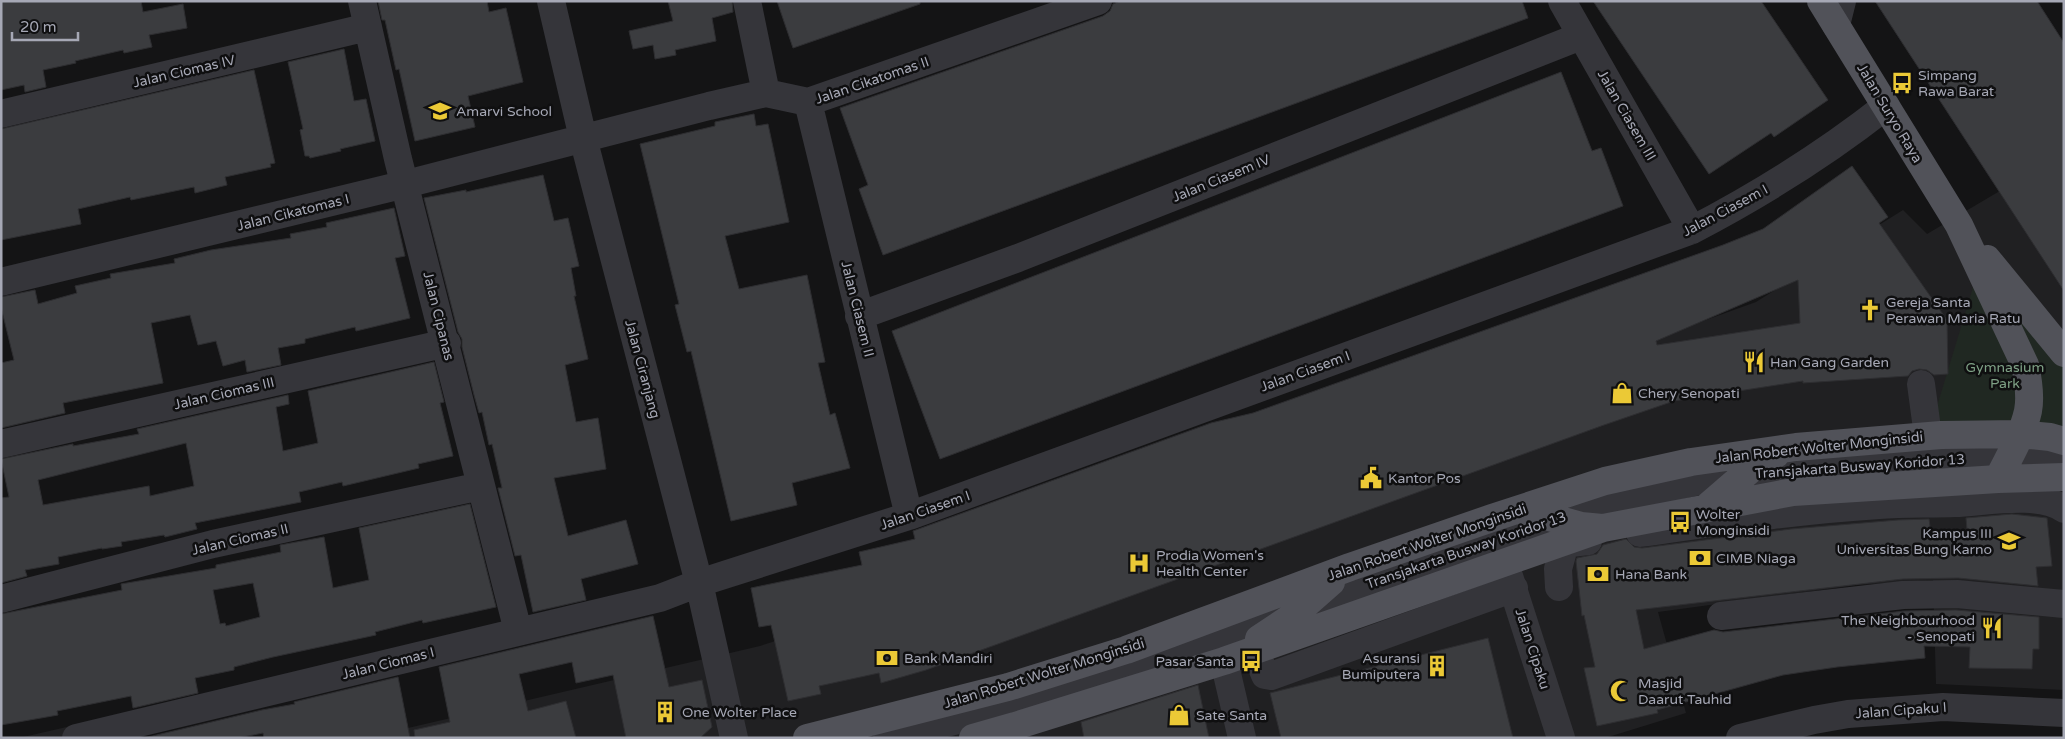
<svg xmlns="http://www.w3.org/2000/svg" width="2065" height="739" viewBox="0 0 2065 739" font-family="'Varela Round',sans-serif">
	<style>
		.built { fill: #202022 }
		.green { fill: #202822 }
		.building { fill: #3b3c3f; stroke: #2e2e31; fill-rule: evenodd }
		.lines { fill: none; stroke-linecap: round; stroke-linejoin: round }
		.minor { stroke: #35353a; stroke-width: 28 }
		.major { stroke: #515259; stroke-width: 28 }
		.labels { text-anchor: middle; stroke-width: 5; stroke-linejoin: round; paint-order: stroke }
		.street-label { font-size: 14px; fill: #a6a8b5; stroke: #0f0f10 }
		.poi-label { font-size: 14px; fill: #a6a8b5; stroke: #0f0f10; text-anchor: start }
		.park-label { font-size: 14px; fill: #7ea085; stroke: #0f0f10 }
	</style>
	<rect width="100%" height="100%" fill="#141415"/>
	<!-- built -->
	<path class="built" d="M2064,153V690L1936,684L1933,580L1858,585L1658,612L1686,713L1605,738H365L760,646L1108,535L1756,302L1903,210L1927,234Z
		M97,720L103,738H19Z"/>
	<!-- green -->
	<path class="green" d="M1975,281L2064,358V426L1928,436Z"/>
	<!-- building -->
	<path class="building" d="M1,1H141L143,12L183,4L187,28L149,35L152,47L124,53L123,50L75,61L76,63L43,70L46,87L25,92L24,85L1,90Z
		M378,1H487L489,12L506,8L523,82L468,96L475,127L415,141L399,69L396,70L385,20H382Z
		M668,1H732L733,12L712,18L716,41L675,50L676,55L655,59L653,45L633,49L629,31L673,21Z
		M777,1H920V4L793,48Z
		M1120,1H1522L1528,18L883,255L859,189L868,185L840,108L1103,16L1110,11L1113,4Z
		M1593,1H1761L1828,100L1774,137L1771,133L1709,174Z
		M1875,1H2037L2064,43V291Z
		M344,49L354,101L366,99L375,141L340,149L341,151L310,158L309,156H305L300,130L303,129L288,62Z
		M254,70L275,163L270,164L271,167L225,177L227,185L195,193L194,187L131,200L130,197L78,209L81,224L1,240V129Z
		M1561,72L1592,151L1601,148L1623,206L940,459L892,331Z
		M754,114L756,126L768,124L789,222L725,236L739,289L807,275L825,362L818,363L830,415L835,413L850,468L792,483L797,505L731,521L691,351L687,352L675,305L679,304L640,144L715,126V122Z
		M1852,166L1888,217L1879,223L1947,320L1948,374L1934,375L1927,370L1919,369L1912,371L1908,376L1803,383V381L1674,401L1604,425L926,670L881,683L879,673L819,686L821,694L788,701L771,625L759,627L751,588L862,565L859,552L915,539L913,531L1211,423L1253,413L1723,245L1763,229ZM1798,280L1800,323L1657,345L1656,341Z
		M543,175L554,221L568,218L579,266L571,268L576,296H574L588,359L565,365L576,422L598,418L606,469L554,478L568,536L626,520L638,564L581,579L586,600L533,612L521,555L515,556L498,488H502L492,444L489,445L482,412L479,413L474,395L462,347V339L458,332L424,198L466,190V192Z
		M394,208L405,256L395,258L410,318L356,331L355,327L305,339V343L278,348L281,365L247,372L245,360L223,366L216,341L198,345L190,315L151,323L163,383L63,403L65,413L1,428V363L14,360L1,307V297L35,290L38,304L77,293L75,286L111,278L110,274L175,263L174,259L211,250L291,238L290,234L327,227L326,223Z
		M434,362L444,402L440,403L453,456L418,464L419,468L343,486L342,482L299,492L301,502L195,523L197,529L165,537L164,535L121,542L122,546L102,549V548L58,557L59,564L25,570L27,576L1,583V498L9,497L1,459L73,444V446L139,434L137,429L288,395L289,404L276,407L283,451L318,443L308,391ZM186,443L194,486L150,496L149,486L43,505L38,480Z
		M470,504L496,607L423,623L422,620L375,632L376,635L273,657L234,667V670L195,678L198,693L133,708L131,696L57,711L58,715L1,725V614L122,590L121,584L216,568V565L281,552L280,545L324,537L333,588L369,580L359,528ZM253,583L260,617L226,626L225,623L220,624L213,590Z
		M2012,514L2047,518L2052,566L2036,567L2038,586L1958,578L1903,579L1636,610L1644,649L1714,630L1723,632L1904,611L1956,610L2039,617V649H2033L2032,669L1969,668L1970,647L1924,646L1925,658L1837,667L1783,675L1657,710L1658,713L1597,726L1584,668L1595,667L1584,615L1582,616L1576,561L1577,558L1597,554L1603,545L1626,539L1634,547L1642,548L1791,529L1898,520L1929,519L1931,533L1967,530L1966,518Z
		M653,616L669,687L702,680L712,727L700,738H626L613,675L576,683L572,662L519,674L528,711L566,701L576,738H415L414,730L450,722L439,667Z
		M1488,638L1513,738H1281L1270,693Z
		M398,677L410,738H264L263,733L238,738H144L262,710L295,704L294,702Z
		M1198,685L1209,738H1084L1081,722Z"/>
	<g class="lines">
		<!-- minor -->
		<path class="minor" d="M362,1L398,159L518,631
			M551,1L583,138L699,583L734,738
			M747,1L766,93
			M1562,1L1692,230
			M1836,25L1842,1
			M808,102L909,516
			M1,114L368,27
			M1,282L406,184L709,106L766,93L808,102L1098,1
			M859,316L1018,258L1581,36
			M1921,384L1928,436
			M1,444L447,343
			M1640,533C1719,522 1799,510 1879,505C1904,503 1930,504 1955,503C1985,502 2039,491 2064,509
			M1508,573L1561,738
			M1559,587L1558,569L1564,547L1571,543L1588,541
			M1,599L213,544L481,486
			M1721,616L1903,595L1957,594L2064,604
			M1255,650L1265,675L1271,676L1514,588
			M1224,661L1242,738
			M76,738L660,598L699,583L909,516L1692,230C1761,194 1825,154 1886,106
			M887,738L1021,704L1530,528L1606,503L1716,477L1795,468L2064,455
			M1740,738L1814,720L1848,714L1943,707L2064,713"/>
		<!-- major -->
		<path class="major" d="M1821,1L1959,225L2025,365C2028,379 2031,396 2028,411C2023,434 2009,457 1998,479
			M1987,259L2064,353
			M1707,507L1751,469L1776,454
			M1522,511H1528L1581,526L1602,528
			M1259,639L1289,619L1331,582
			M807,738L1008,687L1126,650L1350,567L1492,518L1605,481L1691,462L1796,447L1941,435L2020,434L2050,437L2064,441
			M973,738L1015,726L1224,661L1603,528L1793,492L1998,479L2064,477"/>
	</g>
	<!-- icons -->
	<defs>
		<g id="bus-bare" transform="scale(1.725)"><path d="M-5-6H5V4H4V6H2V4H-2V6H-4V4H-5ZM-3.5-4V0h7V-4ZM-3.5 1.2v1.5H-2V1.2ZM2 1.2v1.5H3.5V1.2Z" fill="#ebc936" stroke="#0f0f10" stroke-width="2.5" paint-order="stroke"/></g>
		<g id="school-bare" transform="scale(1.725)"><path d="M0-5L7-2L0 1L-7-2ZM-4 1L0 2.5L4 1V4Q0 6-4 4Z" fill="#ebc936" stroke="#0f0f10" stroke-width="2.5" paint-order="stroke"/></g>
		<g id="church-bare" transform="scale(1.725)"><path d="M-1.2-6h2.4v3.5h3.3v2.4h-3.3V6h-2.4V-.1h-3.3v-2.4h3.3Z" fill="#ebc936" stroke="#0f0f10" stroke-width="2.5" paint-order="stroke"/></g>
		<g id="restaurant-bare" transform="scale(1.725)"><path d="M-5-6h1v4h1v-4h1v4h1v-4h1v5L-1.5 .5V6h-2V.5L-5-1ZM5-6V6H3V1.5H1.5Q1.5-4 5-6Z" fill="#ebc936" stroke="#0f0f10" stroke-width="2.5" paint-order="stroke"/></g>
		<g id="shop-bare" transform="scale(1.725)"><path d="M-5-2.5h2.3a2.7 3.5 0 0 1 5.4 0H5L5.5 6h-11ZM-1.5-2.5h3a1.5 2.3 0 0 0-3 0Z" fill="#ebc936" stroke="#0f0f10" stroke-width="2.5" paint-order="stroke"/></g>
		<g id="civic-bare" transform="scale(1.725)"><path d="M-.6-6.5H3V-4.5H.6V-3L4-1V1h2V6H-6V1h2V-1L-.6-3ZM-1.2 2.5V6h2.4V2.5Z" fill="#ebc936" stroke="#0f0f10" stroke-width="2.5" paint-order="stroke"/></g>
		<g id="university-bare" transform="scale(1.725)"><path d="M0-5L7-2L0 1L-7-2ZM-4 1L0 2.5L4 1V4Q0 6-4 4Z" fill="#ebc936" stroke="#0f0f10" stroke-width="2.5" paint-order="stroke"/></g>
		<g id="bank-bare" transform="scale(1.725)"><path d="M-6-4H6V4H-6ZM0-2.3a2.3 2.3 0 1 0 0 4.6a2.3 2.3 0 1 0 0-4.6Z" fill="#ebc936" stroke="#0f0f10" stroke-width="2.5" paint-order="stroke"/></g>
		<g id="hospital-bare" transform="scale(1.725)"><path d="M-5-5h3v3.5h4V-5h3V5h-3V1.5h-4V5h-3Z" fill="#ebc936" stroke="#0f0f10" stroke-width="2.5" paint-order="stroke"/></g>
		<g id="building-bare" transform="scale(1.725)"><path d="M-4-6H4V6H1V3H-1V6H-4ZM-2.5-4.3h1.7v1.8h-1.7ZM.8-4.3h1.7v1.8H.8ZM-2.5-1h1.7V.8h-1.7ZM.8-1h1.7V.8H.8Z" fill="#ebc936" stroke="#0f0f10" stroke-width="2.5" paint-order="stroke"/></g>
		<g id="mosque-bare" transform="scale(1.725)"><path d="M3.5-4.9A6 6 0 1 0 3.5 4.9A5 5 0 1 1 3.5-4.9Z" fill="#ebc936" stroke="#0f0f10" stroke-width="2.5" paint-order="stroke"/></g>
	</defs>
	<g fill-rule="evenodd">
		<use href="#bus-bare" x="1902" y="83"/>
		<use href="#school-bare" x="440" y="111"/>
		<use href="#church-bare" x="1870" y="310"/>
		<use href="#restaurant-bare" x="1754" y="362"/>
		<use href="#shop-bare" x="1622" y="393"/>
		<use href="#civic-bare" x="1371" y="478"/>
		<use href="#bus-bare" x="1680" y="522"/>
		<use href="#university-bare" x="2009" y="541"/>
		<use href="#bank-bare" x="1700" y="558"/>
		<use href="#hospital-bare" x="1139" y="563"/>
		<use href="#bank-bare" x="1598" y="574"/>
		<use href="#restaurant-bare" x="1992" y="628"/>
		<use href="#bank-bare" x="887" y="658"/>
		<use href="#bus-bare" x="1251" y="661"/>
		<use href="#building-bare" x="1437" y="666"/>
		<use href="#mosque-bare" x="1621" y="691"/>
		<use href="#building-bare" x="665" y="712"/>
		<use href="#shop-bare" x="1179" y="715"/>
	</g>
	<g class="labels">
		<!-- street labels -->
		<g class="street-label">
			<text transform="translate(184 71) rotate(-13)" y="5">Jalan Ciomas IV</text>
			<text transform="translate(872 80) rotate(-19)" y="5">Jalan Cikatomas II</text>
			<text transform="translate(1890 113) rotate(59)" y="5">Jalan Suryo Raya</text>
			<text transform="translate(1627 115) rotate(60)" y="5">Jalan Ciasem III</text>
			<text transform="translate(1221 178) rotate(-22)" y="5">Jalan Ciasem IV</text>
			<text transform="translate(1725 210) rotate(-28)" y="5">Jalan Ciasem I</text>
			<text transform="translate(293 212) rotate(-14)" y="5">Jalan Cikatomas I</text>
			<text transform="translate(858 309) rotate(76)" y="5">Jalan Ciasem II</text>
			<text transform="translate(439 316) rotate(76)" y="5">Jalan Cipanas</text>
			<text transform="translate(643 369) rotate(75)" y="5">Jalan Ciranjang</text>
			<text transform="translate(1305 371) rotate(-20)" y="5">Jalan Ciasem I</text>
			<text transform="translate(224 393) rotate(-13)" y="5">Jalan Ciomas III</text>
			<text transform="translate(1819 447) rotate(-6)" y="5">Jalan Robert Wolter Monginsidi</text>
			<text transform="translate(1860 466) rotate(-4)" y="5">Transjakarta Busway Koridor 13</text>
			<text transform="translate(925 510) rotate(-19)" y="5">Jalan Ciasem I</text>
			<text transform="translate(240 539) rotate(-13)" y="5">Jalan Ciomas II</text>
			<text transform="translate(1427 542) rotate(-19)" y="5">Jalan Robert Wolter Monginsidi</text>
			<text transform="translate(1466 550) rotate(-19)" y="5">Transjakarta Busway Koridor 13</text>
			<text transform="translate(1533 649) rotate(72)" y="5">Jalan Cipaku</text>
			<text transform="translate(388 663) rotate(-14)" y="5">Jalan Ciomas I</text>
			<text transform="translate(1044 673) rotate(-17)" y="5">Jalan Robert Wolter Monginsidi</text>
			<text transform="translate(1901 710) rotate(-4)" y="5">Jalan Cipaku I</text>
		</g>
		<!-- poi labels -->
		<g class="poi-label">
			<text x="1918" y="80">Simpang<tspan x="1918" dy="16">Rawa Barat</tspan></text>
			<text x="456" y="116">Amarvi School</text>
			<text x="1886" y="307">Gereja Santa<tspan x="1886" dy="16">Perawan Maria Ratu</tspan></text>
			<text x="1770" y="367">Han Gang Garden</text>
			<text x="1638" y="398">Chery Senopati</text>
			<text x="1388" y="483">Kantor Pos</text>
			<text x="1696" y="519">Wolter<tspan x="1696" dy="16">Monginsidi</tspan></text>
			<text x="1992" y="538" text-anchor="end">Kampus III<tspan x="1992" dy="16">Universitas Bung Karno</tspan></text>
			<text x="1156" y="560">Prodia Women's<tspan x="1156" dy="16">Health Center</tspan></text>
			<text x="1716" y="563">CIMB Niaga</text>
			<text x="1615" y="579">Hana Bank</text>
			<text x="1975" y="625" text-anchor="end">The Neighbourhood<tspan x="1975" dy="16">- Senopati</tspan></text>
			<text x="904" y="663">Bank Mandiri</text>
			<text x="1420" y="663" text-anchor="end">Asuransi<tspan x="1420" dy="16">Bumiputera</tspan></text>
			<text x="1234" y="666" text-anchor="end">Pasar Santa</text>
			<text x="1638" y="688">Masjid<tspan x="1638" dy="16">Daarut Tauhid</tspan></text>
			<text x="682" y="717">One Wolter Place</text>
			<text x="1196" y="720">Sate Santa</text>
		</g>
		<!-- park labels -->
		<g class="park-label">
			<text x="2005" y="372">Gymnasium<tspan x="2005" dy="16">Park</tspan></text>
		</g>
	</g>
	<!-- border -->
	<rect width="2065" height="739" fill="none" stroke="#a6a8b5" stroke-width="5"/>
	<!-- scale -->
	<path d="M12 32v8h66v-8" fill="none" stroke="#a6a8b5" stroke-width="2.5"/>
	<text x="20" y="32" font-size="15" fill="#a6a8b5" stroke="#0f0f10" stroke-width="4" paint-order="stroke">20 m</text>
</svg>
